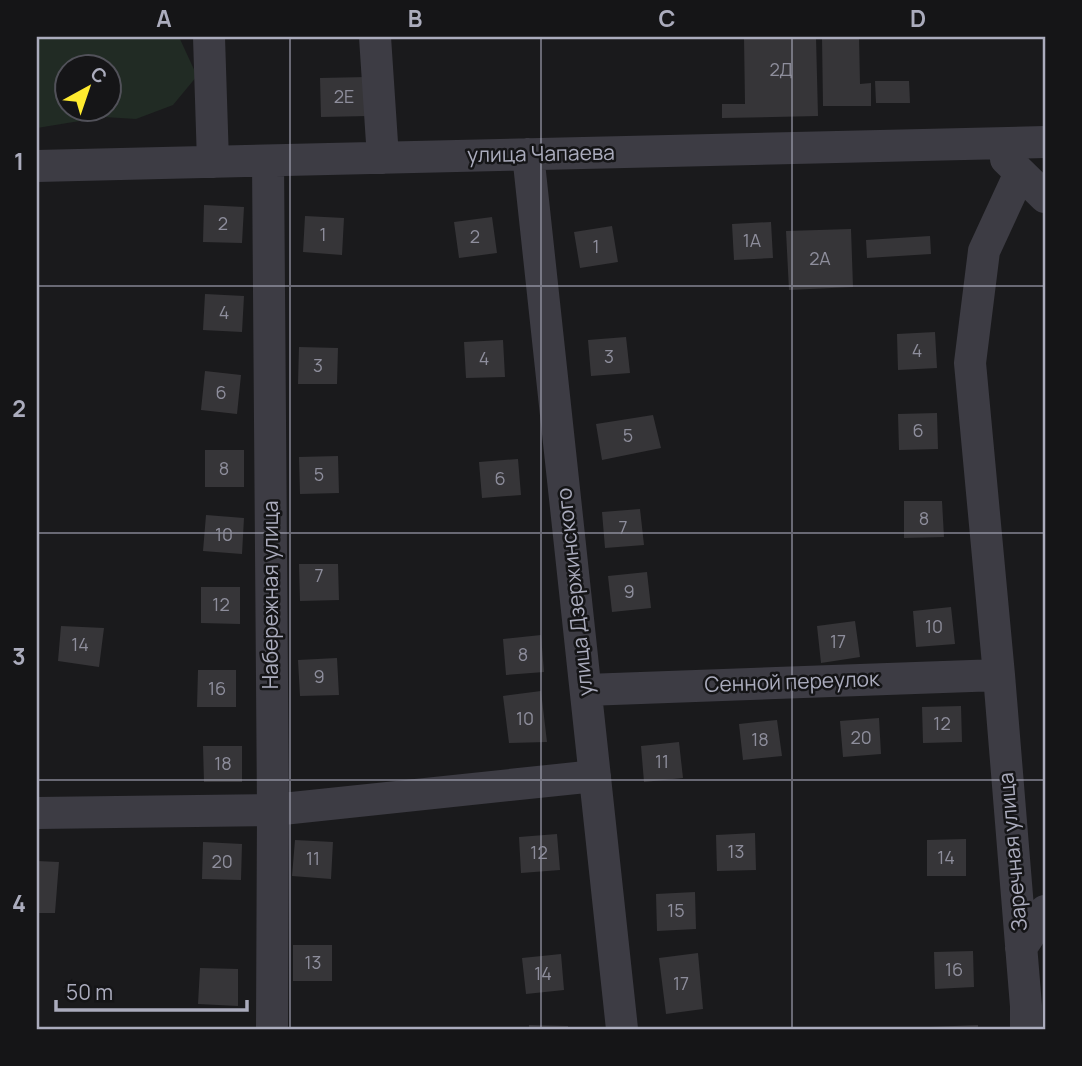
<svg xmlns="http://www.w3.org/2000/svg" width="1082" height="1066" viewBox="0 0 1082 1066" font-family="Manrope,sans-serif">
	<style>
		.green { fill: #212b24; fill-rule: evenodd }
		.building { fill: #363538 }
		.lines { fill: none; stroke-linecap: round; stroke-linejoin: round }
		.minor { stroke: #3d3c44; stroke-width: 32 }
		.grid { fill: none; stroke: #abacbd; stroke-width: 2; stroke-opacity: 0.55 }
		.labels { text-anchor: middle; stroke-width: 5; stroke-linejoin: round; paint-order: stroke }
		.number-label { font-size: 18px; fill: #8e8e9c }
		.street-label { font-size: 21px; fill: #abacbd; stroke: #151517 }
		.neatline { fill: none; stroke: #abacbd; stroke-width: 2.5 }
		.grid-label { font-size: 23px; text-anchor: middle; font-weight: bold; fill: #abacbd }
	</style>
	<rect width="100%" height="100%" fill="#1a1a1c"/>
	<!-- green -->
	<path class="green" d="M37,37H179L197,76L173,105L136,119L104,117L37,128ZM66,66H108V108H66Z"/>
	<!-- building -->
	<path class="building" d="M744,37H816L818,116L722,118V104H745Z
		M822,37H859L860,84L871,83V106H823Z
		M367,77L368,116L321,117L320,78Z
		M875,81H909L910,103H876Z
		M204,205L244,207L242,243L203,242Z
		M305,216L344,218L342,255L303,252Z
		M492,217L497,253L459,258L454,222Z
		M771,222L773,258L734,260L732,224Z
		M612,226L618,262L580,268L574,232Z
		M851,229L853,287L789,290L786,231Z
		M930,236L931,254L867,258L866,240Z
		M205,294L244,296L242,332L203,330Z
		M935,332L937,368L898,370L897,334Z
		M626,337L630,373L591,376L588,340Z
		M503,340L505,377L466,378L464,342Z
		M299,347L338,348L337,384H298Z
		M205,371L241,375L237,414L201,410Z
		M937,413L938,449L899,450L898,414Z
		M653,415L661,448L602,460L596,424Z
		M205,450H244V487H205Z
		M338,456L339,493L300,494L299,457Z
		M518,459L521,495L482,498L479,462Z
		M904,501H942L944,537L904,538Z
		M640,509L644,545L605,548L602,512Z
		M206,515L244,518L242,554L203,551Z
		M299,564H338L339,600L300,601Z
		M647,572L651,608L612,612L608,576Z
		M201,587H240V624L201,623Z
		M951,607L955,644L916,647L913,611Z
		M855,621L860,657L821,663L817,626Z
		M61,626L104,628L99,667L58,661Z
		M541,635L544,672L506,675L503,639Z
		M337,658L339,695L300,696L298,660Z
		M198,670H236V707H197Z
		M541,691L547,742L509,743L503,696Z
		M961,706L962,742L923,743L922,707Z
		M879,718L881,754L843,757L840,721Z
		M777,720L782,756L743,760L739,724Z
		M679,742L683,778L644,782L641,746Z
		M203,746H242V782H204Z
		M755,833L756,870L717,871L716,835Z
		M557,834L560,870L521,873L519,837Z
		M966,839V876H927V840Z
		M295,840L333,842L331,879L292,876Z
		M203,842L242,844L241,880L202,879Z
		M37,861L59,862L55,913H37Z
		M695,892L696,929L657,931L656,894Z
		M293,945H332V981H293Z
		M973,951L974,987L935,989L934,952Z
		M698,953L703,1009L666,1014L659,958Z
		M561,954L564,990L526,994L522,958Z
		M200,968L238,969V1006L198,1004Z
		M529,1025L568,1026V1029H529Z
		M978,1025V1029H930V1027Z"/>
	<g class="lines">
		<!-- minor -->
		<path class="minor" d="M209,37L213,162
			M375,37L383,158
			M528,154L622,1029
			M1006,159L1045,197
			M268,161L273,810L272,1029
			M37,166L1045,142
			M1020,173L984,251L970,363L999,675L1026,1006V1029
			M586,690L999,675
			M37,813L273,810L595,776
			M1021,948L1045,911"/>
	</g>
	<!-- grid -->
	<path class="grid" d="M290,37V1029M541,37V1029M792,37V1029M37,286H1045M37,533H1045M37,780H1045"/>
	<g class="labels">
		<!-- number labels -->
		<g class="number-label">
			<text x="781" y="76">2Д</text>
			<text x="344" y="103">2Е</text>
			<text x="223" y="230">2</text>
			<text x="323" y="241">1</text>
			<text x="475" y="243">2</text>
			<text x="752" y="247">1А</text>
			<text x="596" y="253">1</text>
			<text x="820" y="265">2А</text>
			<text x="224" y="319">4</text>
			<text x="917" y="357">4</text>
			<text x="609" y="363">3</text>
			<text x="484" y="365">4</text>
			<text x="318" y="372">3</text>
			<text x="221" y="399">6</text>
			<text x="918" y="437">6</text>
			<text x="628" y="442">5</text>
			<text x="224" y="475">8</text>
			<text x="319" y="481">5</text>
			<text x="500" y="485">6</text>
			<text x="924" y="525">8</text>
			<text x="623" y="534">7</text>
			<text x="224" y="541">10</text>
			<text x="319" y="582">7</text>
			<text x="629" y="598">9</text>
			<text x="221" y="611">12</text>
			<text x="934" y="633">10</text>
			<text x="838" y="648">17</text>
			<text x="80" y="651">14</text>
			<text x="523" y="661">8</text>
			<text x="319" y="683">9</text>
			<text x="217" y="695">16</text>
			<text x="525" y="725">10</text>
			<text x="942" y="730">12</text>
			<text x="861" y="744">20</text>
			<text x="760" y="746">18</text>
			<text x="662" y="768">11</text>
			<text x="223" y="770">18</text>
			<text x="736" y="858">13</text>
			<text x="539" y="859">12</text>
			<text x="946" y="864">14</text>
			<text x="313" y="865">11</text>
			<text x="222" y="868">20</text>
			<text x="676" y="917">15</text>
			<text x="313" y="969">13</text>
			<text x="954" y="976">16</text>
			<text x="543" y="980">14</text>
			<text x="681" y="990">17</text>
		</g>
		<!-- street labels -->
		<g class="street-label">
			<text transform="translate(541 154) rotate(-1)" y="7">улица Чапаева</text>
			<text transform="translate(575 592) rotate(-96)" y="7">улица Дзержинского</text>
			<text transform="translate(271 595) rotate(-90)" y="7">Набережная улица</text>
			<text transform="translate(792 682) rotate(-2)" y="7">Сенной переулок</text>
			<text transform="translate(1013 852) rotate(-95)" y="7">Заречная улица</text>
		</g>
	</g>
	<!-- border -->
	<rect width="1082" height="1066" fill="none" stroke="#151517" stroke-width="77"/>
	<!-- north arrow -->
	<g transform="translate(88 88) rotate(40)"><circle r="33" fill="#151517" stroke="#515159" stroke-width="2"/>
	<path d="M0-5L12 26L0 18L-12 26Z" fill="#ffeb2f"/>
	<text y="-10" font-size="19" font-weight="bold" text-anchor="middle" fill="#abacbd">С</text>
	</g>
	<!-- scale -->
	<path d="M56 1000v10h191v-10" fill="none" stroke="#abacbd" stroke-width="3.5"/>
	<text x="66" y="1000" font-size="21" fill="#abacbd" stroke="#151517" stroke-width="5" paint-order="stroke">50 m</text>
	<rect x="38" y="38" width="1006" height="990" class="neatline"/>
	<g class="grid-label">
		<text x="164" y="27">A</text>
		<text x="415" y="27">B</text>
		<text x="667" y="27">C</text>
		<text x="918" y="27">D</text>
		<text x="19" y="170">1</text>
		<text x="19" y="417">2</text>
		<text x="19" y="665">3</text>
		<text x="19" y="912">4</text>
	</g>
</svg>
